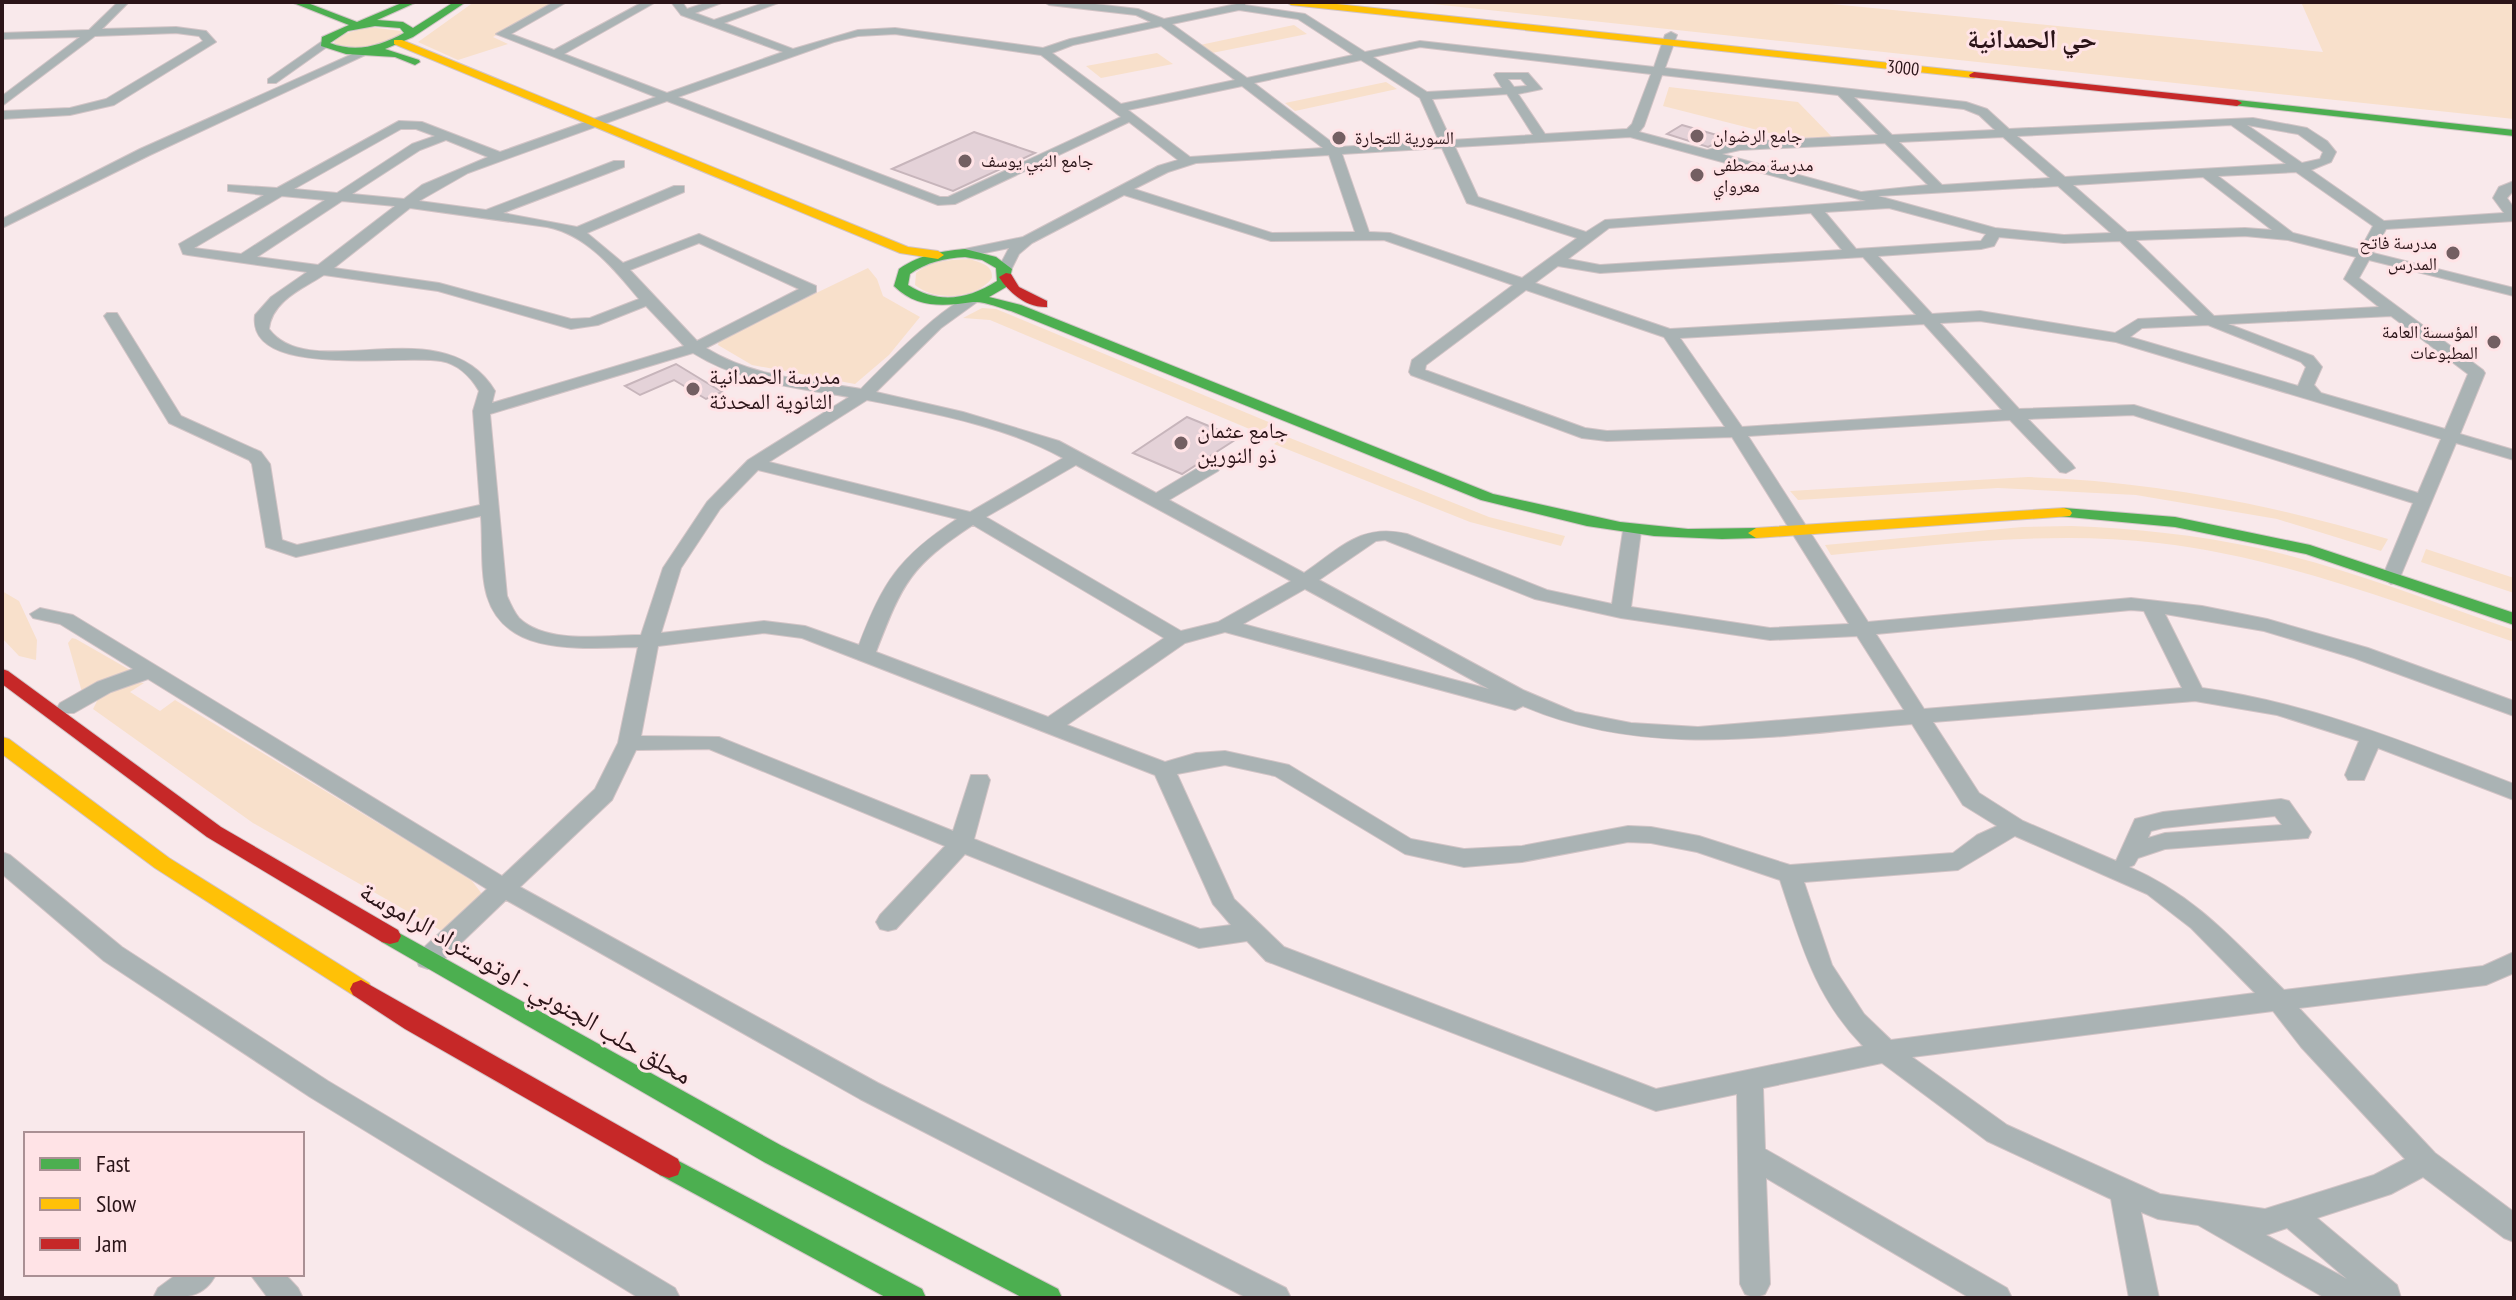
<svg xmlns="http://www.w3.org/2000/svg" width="2516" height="1300" viewBox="0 0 2516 1300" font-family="'PT Sans Narrow','Noto Naskh Arabic',sans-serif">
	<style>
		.green { fill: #f8e0cb }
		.building { fill: #e4d2d8; stroke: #c7b5bb; stroke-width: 2 }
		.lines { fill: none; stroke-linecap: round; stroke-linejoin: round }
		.street-casing { stroke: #d2c4c6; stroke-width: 2 }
		.fast-casing { stroke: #d2c4c6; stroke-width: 2 }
		.slow-casing { stroke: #d2c4c6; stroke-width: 2 }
		.jam-casing { stroke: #d2c4c6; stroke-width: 2 }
		.street { fill: #aab3b4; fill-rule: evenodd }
		.fast { fill: #4caf50; fill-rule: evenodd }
		.slow { fill: #ffc107; fill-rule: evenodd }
		.jam { fill: #c62828; fill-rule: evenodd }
		.poi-dot { fill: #735f62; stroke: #ffe3e6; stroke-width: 3 }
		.labels { text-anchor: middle; stroke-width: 6; stroke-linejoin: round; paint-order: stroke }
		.far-street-label { font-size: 18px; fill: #2b1418; stroke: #ffe3e6 }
		.far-poi-label { font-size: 18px; fill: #2b1418; stroke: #ffe3e6; text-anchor: start }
		.poi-label { font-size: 22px; fill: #2b1418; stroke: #ffe3e6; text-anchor: start }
		.far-district-label { font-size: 26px; font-weight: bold; fill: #2b1418; stroke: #ffe3e6 }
		.near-street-label { font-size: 26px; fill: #2b1418; stroke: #ffe3e6 }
	</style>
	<rect width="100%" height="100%" fill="#f9e9eb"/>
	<!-- green -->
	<path class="green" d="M474,2H558L493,37L508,44L458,60L418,42Z
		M1414,2H1811L2323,52L2301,2H2514V119Z
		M1294,25L1307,34L1212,53L1200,45Z
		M369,27L401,31L402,34L399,38L362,48L336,45L334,42L340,35Z
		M1157,53L1173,64L1101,78L1086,66Z
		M1386,82L1397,89L1295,111L1285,103Z
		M1669,87L1798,102L1832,137L1789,138L1663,106Z
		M970,259C981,263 993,265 992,278C977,299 935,302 915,285L916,273C931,260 951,260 970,259Z
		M868,268L877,279L883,296L920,317L889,355L855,384L752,365L718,345L719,340Z
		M982,308L996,309L1271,423L1259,433L990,320L963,318Z
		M1285,436L1489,517L1565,536L1561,546L1470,522L1274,444Z
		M2028,477C2152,481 2270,504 2388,539L2381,551L2277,519L2136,495L1998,488L1798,500L1790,491Z
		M2071,526C2134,528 2196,535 2258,548C2345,567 2430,601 2514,630V642C2397,603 2281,557 2158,543C2049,530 1940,545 1831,555L1825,545L2022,527Z
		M2426,549L2514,578V593L2421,562Z
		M2,591L19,601L37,640L36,660L19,656L2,638Z
		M72,638L76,639L130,670L82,692L68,643Z
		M131,682L144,683L130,692L160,711L175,700L444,863L472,881L482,894L450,928L440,930L253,823L93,709L99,697Z"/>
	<!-- building -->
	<path class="building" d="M1682,125L1727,138L1708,147L1667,134Z
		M974,132L1035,153L953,191L892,169Z
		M676,364L722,392L706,399L674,380L640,395L625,386Z
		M1187,417L1238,438L1182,474L1133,453Z"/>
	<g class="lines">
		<!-- street casing -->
		<g class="street-casing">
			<path id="street" d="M118,2H129L102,29L176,27L206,31L216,42L114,105L70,115L2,119V111L70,108L106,99L203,41L199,36L176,33L95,36L2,106V96L80,37L2,39V33L89,30Z
				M554,2H567L511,34L554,50L643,2H656L564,54L667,93L783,52L681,15L671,2H682L687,9L708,2H724L695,13L714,20L766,2H781L724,23L793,49L858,30L895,28L1043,48L1070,39L1151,22L1136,15L1049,5L1044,2H1078L1138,9L1164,19L1246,2L1245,5L1305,14L1365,52L1420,41L1654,67L1665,35L1671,32L1677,35L1665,68L1966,102L1987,109L2009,129L2253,118L2307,128L2327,141L2336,152L2331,162L2311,170L2384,221L2504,213L2493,198L2499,187L2514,181V190L2507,198L2514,208V221L2386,229L2373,253L2514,288V296L2369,260L2359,278L2483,370L2485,373L2460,434L2514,450V460L2456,443L2398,582L2391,584L2382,578L2413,503L2133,415L2028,419L2072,464L2075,468L2066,473L2060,472L2010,420L1748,436L1868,622L2131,598L2202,606L2267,619L2368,648L2514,701V716L2354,658L2264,631L2165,614L2202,688C2311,703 2412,745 2514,784V800L2378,748L2364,780H2348L2345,775L2359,741L2277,715L2195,701L1933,722L1979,793L2023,821L2116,861L2135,819L2163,812L2281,799L2289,801L2311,832L2308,838L2165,849L2138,858L2134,865L2129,867C2196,896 2233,940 2284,990L2483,966L2514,952V973L2486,985L2299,1008L2435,1153L2514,1212V1242L2504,1238L2423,1177L2391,1194L2317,1218L2397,1285L2401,1298H2325L2198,1225L2158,1219L2141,1212L2159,1298H2129L2111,1199L1987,1141L1882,1063L1763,1088L1765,1149L2007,1288L2012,1298H1970L1766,1178L1770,1284L1765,1294L1755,1298L1745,1294L1740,1284L1737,1094L1656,1111L1266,961L1247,941L1199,948L965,854L896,929L888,931L880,929L876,922L880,915L945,846L709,749L636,750L612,800L520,887L878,1083L1286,1288L1291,1298H1247L860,1099L506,900L437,966L428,969L419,966L416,959L419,952L487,889L148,679L111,692L74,713H60L57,708L60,703L97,682L133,669L60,624L33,618L30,614L40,608L73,615L502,876L595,789L618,743L638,647C587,647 506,659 487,596C480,572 483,541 481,516L296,557L266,547L252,464L249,460L169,423L104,316L107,313H117L181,416L261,452L270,464L282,540L297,545L480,505L473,411L479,391C471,377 458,364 441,361C402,354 246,380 255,315L271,297L307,272L188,255L183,254L179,244L264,195L228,191V185L277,188L399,121L422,122L500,152L656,97L496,34ZM1239,10L1298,19L1353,55L1247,78L1172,24ZM1161,26L1235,80L1121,104L1052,53L1073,45ZM895,34L1041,55L1121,117L948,197H940L678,97L834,42L858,36ZM1420,47L1651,74L1632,124L1627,129L1545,134L1518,94L1542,89L1528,73H1496L1494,75L1502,88L1427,92L1373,57ZM1361,60L1420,98L1439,141L1338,147L1254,83ZM1662,75L1838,95L1878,135L1740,142L1707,150L1639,132L1644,126ZM1508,79H1521L1527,86L1514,87ZM1242,86L1323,148L1190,157L1128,110ZM1507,94L1533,135L1451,140L1432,99ZM1854,97L1964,109L1979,115L1995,130L1892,135ZM667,101L938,205L955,204L1129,122L1178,160L1158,166L1023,237L960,250L958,253L965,257L1009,248L998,269L1005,273L1010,272L1019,254L1032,243L1124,195L1271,241L1384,240L1513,285L1412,360L1409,372L1411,375L1582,438L1607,441L1732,437L1849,624L1770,628L1631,607L1641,531L1632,526L1623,531L1612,604L1547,590L1407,534C1361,523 1341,548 1304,573L1169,500L1218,471L1221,467L1218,463H1206L1156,493L1059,441L963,412L876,392L941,328L977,302V296C954,292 880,370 861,389C807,380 753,377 706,348L816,292V286L699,234L623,263L587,233L684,192V186H674L577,227L503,213L624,167V161H614L486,210L419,201L468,173ZM2231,125L2286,164L2065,177L2017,136ZM2247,125L2298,134L2323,152L2320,159L2302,163ZM401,129H416L435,136L412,144L337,193L294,189ZM1630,137L1866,201L1605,220L1586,232L1478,197L1455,147ZM2003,137L2050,178L1942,185L1899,142ZM446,140L488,157L422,185L404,199L352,194L420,150ZM1885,143L1928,185L1861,192L1722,154L1740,150ZM1442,148L1467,203L1577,238L1522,278L1390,233L1369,232L1342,154ZM1329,155L1355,232L1272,233L1134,189L1168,172L1196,163ZM2296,172L2373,226L2360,250L2293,233L2218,176ZM2203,177L2272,230L2245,228L2127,232L2073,185ZM2058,186L2111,233L2064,235L1995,228L1878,196ZM282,196L325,200L241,254L194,248ZM342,201L395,206L318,265L257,257ZM410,208L547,227C587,235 614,269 639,299L590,318L571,319L439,283L334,268ZM1889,208L1986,234L1981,241L1856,249L1825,212ZM1811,213L1842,250L1600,265L1568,259L1609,228ZM2245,236L2288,240L2356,257L2344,279L2379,307L2214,316L2136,240ZM1999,237L2064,243L2120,241L2198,316L2138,319L2115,333L1980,311L1932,314L1878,256L1981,249L1994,246ZM699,243L799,289L697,341L630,270ZM1863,257L1916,315L1670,329L1535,283L1558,266L1600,273ZM324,275L438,291L571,329L598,325L646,306L684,346L492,403L495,391C444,306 312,386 269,329C272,301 302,289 324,275ZM1526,290L1664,337L1725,427L1607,431L1585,428L1425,370L1426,365ZM2391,316L2468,374L2445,429L2321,393L2314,385L2322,367L2313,356L2228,324ZM1980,321L2116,342L2441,439L2418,493L2134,405L2019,409L1940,323ZM1924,324L2002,410L1742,427L1680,338ZM2208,325L2301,362L2306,367L2298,386L2130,337L2142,328ZM693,353C741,383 794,387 849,397L748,460L707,502L663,568L641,635C606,635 547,645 519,618C514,612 510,603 507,596L490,414ZM867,400C932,413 1005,426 1063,458L970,512L769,462ZM1076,465L1291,581L1218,622L1181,631L986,517ZM758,470L957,519C899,557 883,582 859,645L805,626L764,621L661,633L681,568L720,509ZM973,525L1164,638L1048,717L876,652C903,583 909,567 973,525ZM1385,540L1535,599L1621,618L1770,640L1857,636L1904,710L1698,727L1631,723L1575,712L1523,690L1319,580L1376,541ZM1305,589L1489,689L1243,624ZM2131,610L2144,611L2182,688L1924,709L1876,634ZM1225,632L1515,710L1523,706C1650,760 1780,735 1912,724L1963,805L1997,826L1977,835L1953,853L1790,865L1699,836L1651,827L1628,826L1522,846L1464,849L1411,839L1289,765L1225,751L1196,753L1165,762L1067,725L1185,643ZM764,633L802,638L1155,775L1213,904L1231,925L1200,929L974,839L990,780L987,775H971L953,831L719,737L641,736L658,646ZM1225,765L1275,776L1405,854L1464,867L1522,862L1628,842L1651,843L1697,852L1780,880C1801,943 1815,997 1863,1046L1656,1089L1284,947L1234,899L1177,774ZM2275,816L2282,825L2165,833L2148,838L2151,831L2163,828ZM2015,836L2147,894L2191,928L2255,993L1891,1040L1864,1014L1832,965L1804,882L1958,870ZM2273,1011L2301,1047L2405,1159L2374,1175L2265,1209L2160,1194L2007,1125L1912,1057ZM2287,1228L2347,1279L2266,1235Z
				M321,42L331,44L276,83H268V79Z
				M366,48L376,50L150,155L2,228V219L140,149Z
				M2,852L10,855L122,947L328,1081L675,1288L680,1298H639L310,1097L104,961L2,874Z
				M177,1274H216C204,1300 179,1298 153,1298L158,1288Z
				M250,1274H285L298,1288L303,1298H268Z"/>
		</g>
		<!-- fast casing -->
		<g class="fast-casing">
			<path id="fast" d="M291,2H305L357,22L404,2H417L377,20L403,22L413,28L454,2H466L413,37L385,49L419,60L420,62L415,65L395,57L346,54L321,46L322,37L349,25ZM375,26L400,28L404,33C380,46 356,53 330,43L348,31Z
				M2237,100L2514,130V136L2233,105V101Z
				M965,249L996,257L1012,269L1008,286L989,297L1021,305L1493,494L1620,522L1688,529L1756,528L1764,533L1756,538L1722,539L1654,536L1587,526L1481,500L1011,311C1000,308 985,301 973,302C945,306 917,309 894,286L899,269C919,255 941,251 965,249ZM965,257L982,260L996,268L997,281C967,300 938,304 908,285L910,274C927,262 945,258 965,257Z
				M2064,508L2175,517L2310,545L2514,613V625L2306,554L2175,527L2058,516L2056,513L2058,510Z
				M390,928L782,1146L1058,1289L1062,1298H1023L764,1162L382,942L379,936L382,930Z
				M669,1156L922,1289L926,1298H887L660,1175L657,1167L660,1159Z"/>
		</g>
		<!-- slow casing -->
		<g class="slow-casing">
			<path id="slow" d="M1286,2H1318L1974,72L1979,75L1974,78L1291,5Z
				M394,40H402L908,247L938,251L944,255L938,259L900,253L394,44Z
				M2064,508L2070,510L2072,513L2070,516L1756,538L1748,533L1756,528Z
				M2,737L9,739L169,858L369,983L372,989L369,995L361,998L353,995L155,868L2,754Z"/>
		</g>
		<!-- jam casing -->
		<g class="jam-casing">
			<path id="jam" d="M1974,72L2237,100L2242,103L2237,106L1970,77L1969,75Z
				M1006,273L1011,274L1019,287L1047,301V307C1027,308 1009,293 999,277Z
				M2,669L8,671L221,827L398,930L401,936L398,942L390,944L382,942L207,837L2,684Z
				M361,980L678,1159L681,1167L678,1175L669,1178L660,1175L405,1029L353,995L350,989L353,983Z"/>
		</g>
		<!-- street -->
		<use href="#street" class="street"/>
		<!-- fast -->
		<use href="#fast" class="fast"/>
		<!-- slow -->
		<use href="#slow" class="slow"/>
		<!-- jam -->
		<use href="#jam" class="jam"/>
	</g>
	<!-- markers -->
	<g class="poi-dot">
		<circle cx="1697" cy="136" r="8"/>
		<circle cx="1339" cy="138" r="8"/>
		<circle cx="965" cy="161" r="8"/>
		<circle cx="1697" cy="175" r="8"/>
		<circle cx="2453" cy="253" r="8"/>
		<circle cx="2494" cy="342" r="8"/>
		<circle cx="693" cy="389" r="8"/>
		<circle cx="1181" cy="443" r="8"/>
	</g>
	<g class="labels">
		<!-- far-street labels -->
		<g class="far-street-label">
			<text transform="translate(1903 68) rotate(6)" y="6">3000</text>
		</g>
		<!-- far-poi labels -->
		<g class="far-poi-label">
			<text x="1713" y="142">جامع الرضوان</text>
			<text x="1355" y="144">السورية للتجارة</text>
			<text x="981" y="167">جامع النبي يوسف</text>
			<text x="1713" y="171">مدرسة مصطفى<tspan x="1713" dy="21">معرواي</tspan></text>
			<text x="2437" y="249" text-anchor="end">مدرسة فاتح<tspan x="2437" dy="21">المدرس</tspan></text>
			<text x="2478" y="338" text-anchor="end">المؤسسة العامة<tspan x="2478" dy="21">المطبوعات</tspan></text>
		</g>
		<!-- poi labels -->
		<g class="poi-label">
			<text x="709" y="384">مدرسة الحمدانية<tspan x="709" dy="25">الثانوية المحدثة</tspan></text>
			<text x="1197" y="438">جامع عثمان<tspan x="1197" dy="25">ذو النورين</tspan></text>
		</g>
		<!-- far-district labels -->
		<g class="far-district-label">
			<text x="2032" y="48">حي الحمدانية</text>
		</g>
		<!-- near-street labels -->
		<g class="near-street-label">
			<text transform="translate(526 983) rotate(30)" y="9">محلق حلب الجنوبي - اوتوستراد الراموسة</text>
		</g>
	</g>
	<!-- border -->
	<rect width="2516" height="1300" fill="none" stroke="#2b1418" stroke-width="8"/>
	<!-- legend -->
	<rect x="24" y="1132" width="280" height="144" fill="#ffe3e6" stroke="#aa9094" stroke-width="2"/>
	<rect x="40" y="1158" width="40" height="12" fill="#4caf50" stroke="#aa9094" stroke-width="2"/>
	<text x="96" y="1172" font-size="24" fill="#2b1418">Fast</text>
	<rect x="40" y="1198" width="40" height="12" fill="#ffc107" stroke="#aa9094" stroke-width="2"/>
	<text x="96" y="1212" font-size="24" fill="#2b1418">Slow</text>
	<rect x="40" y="1238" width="40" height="12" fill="#c62828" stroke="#aa9094" stroke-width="2"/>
	<text x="96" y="1252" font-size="24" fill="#2b1418">Jam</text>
</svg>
